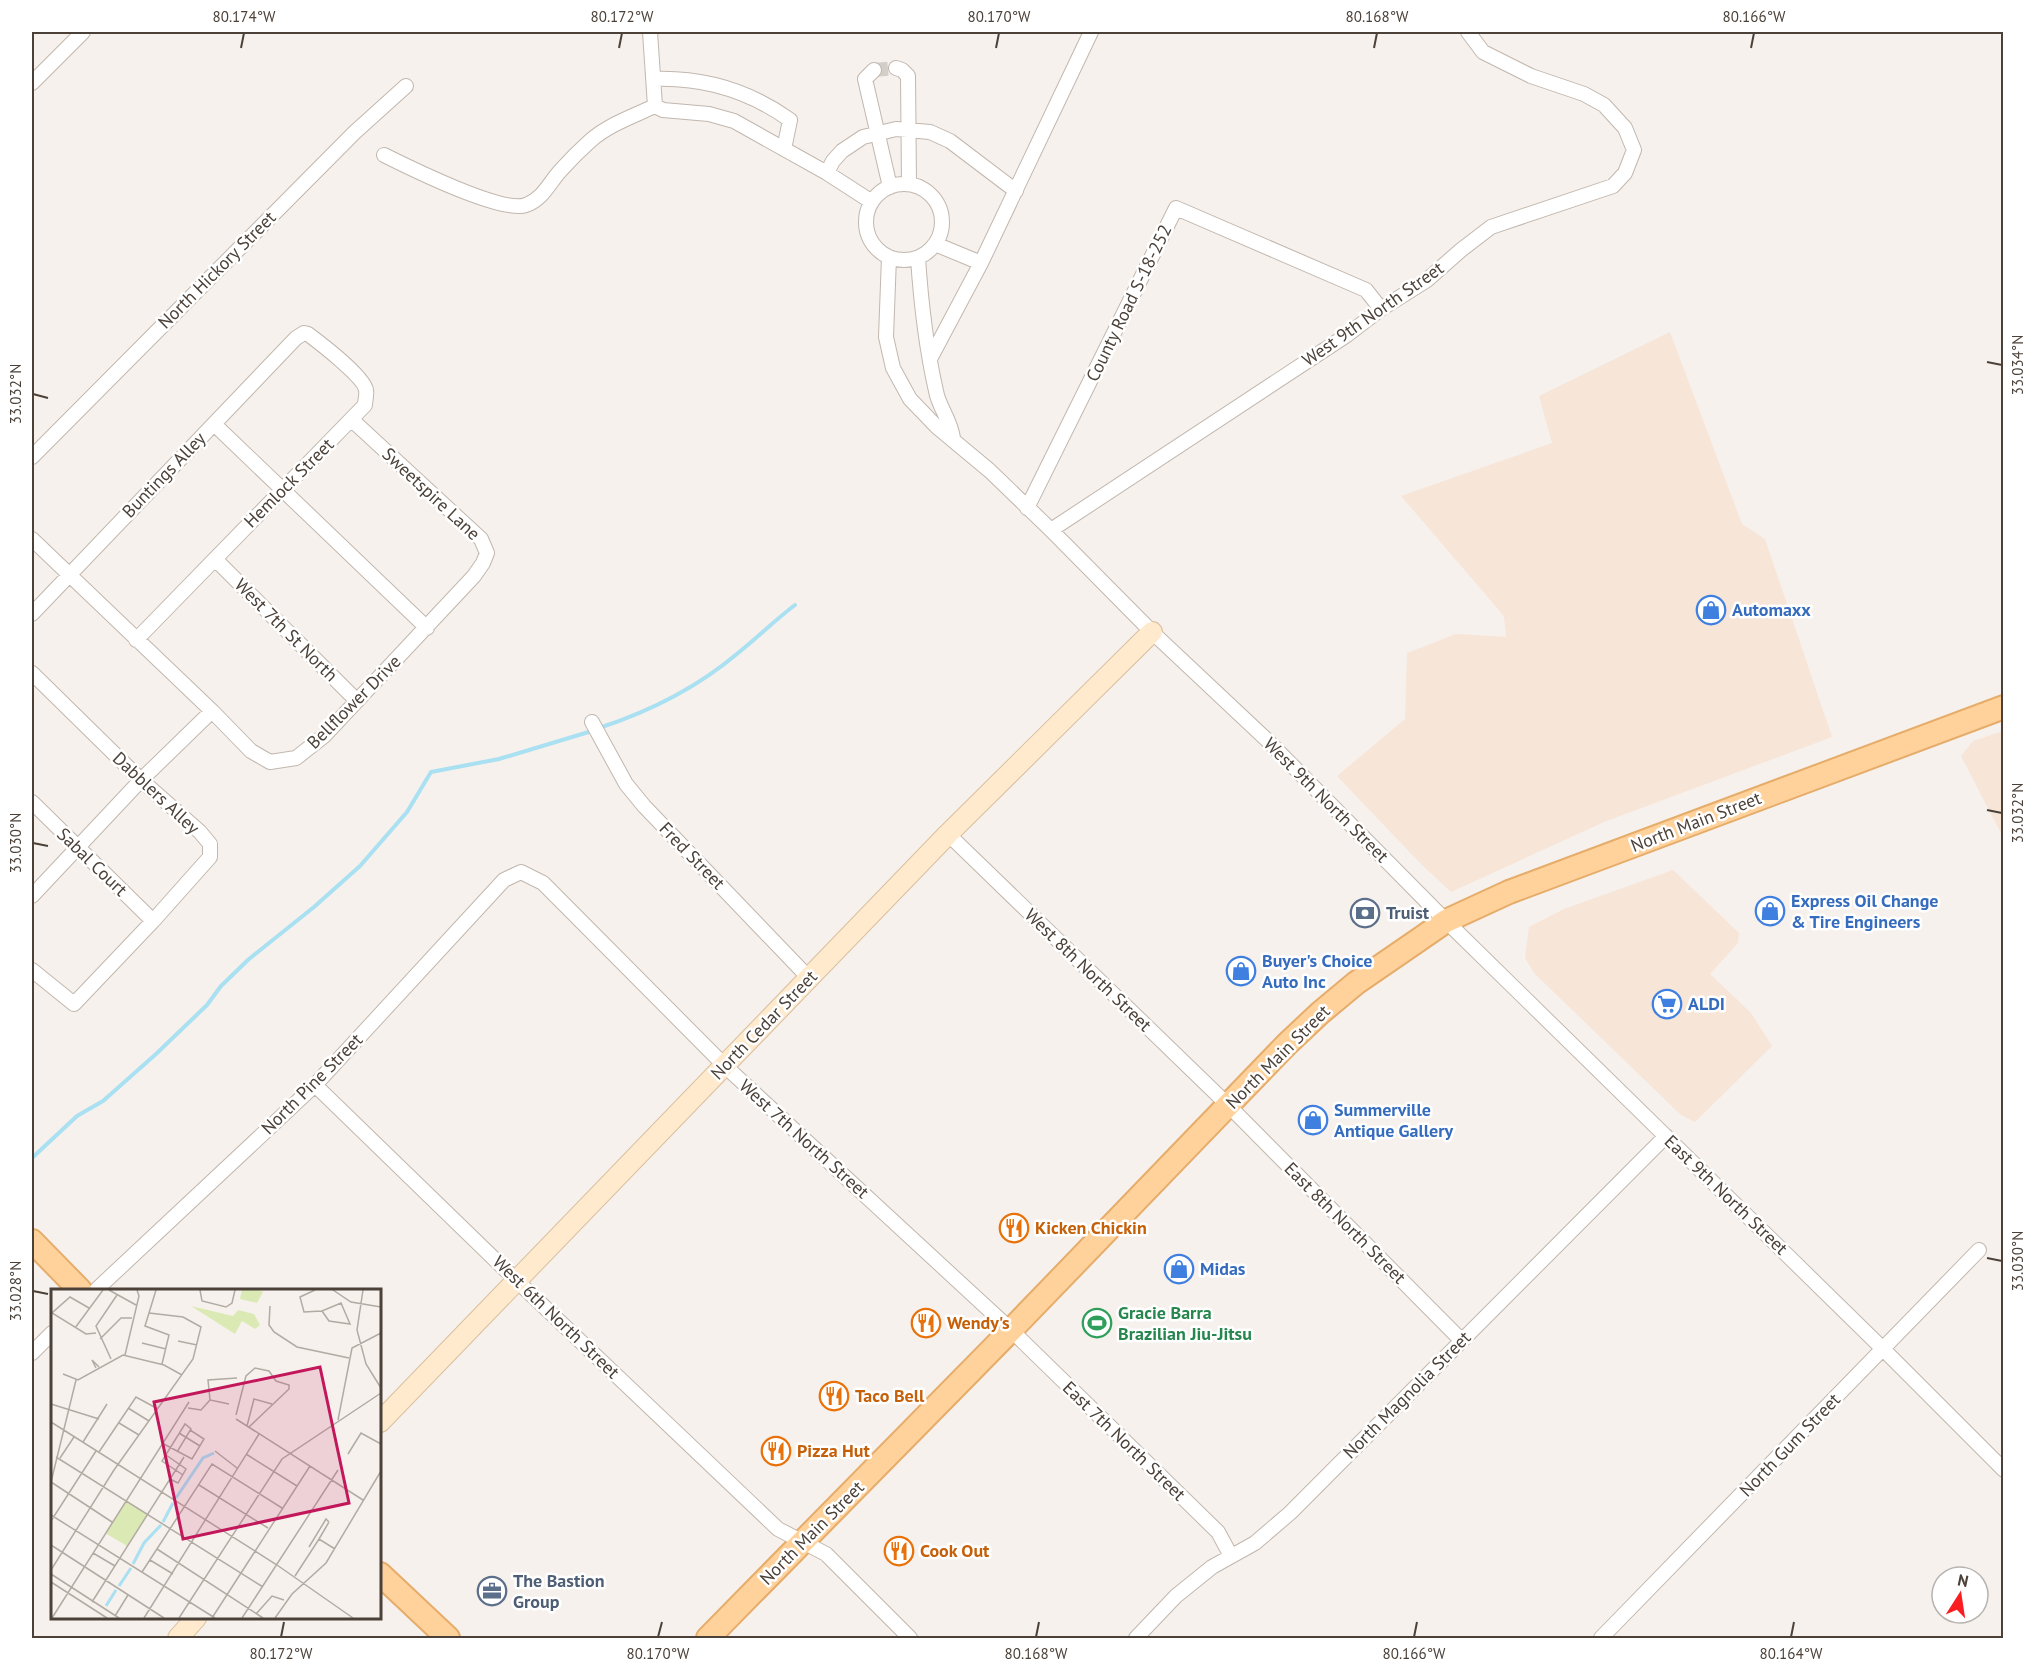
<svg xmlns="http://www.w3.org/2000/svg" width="2035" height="1670" viewBox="0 0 2035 1670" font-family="'PT Sans',sans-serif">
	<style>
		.commercial { fill: #f7e5d8 }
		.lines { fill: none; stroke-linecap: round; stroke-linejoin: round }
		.stream { stroke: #a9e0f2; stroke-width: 4 }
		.street-tunnel { stroke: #d4cec8; stroke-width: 14; stroke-dasharray: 14 7; stroke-linecap: butt }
		.street-casing { stroke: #c2b7ae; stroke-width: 16 }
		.secondary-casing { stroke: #d9bf9e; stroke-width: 22 }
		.primary-casing { stroke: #e6ac6a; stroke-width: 26 }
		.street { stroke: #fff; stroke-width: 14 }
		.secondary { stroke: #ffeacd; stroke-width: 20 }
		.primary { stroke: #ffd29c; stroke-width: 22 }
		.ticks { fill: none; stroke: #4b4139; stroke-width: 2 }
		.labels { text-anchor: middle; stroke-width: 5; stroke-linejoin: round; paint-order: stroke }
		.street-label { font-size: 18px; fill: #4b4139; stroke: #fff }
		.shop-label { font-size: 18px; font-weight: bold; fill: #366cbe; stroke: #fff; text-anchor: start }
		.service-label { font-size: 18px; font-weight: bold; fill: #4e5e75; stroke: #fff; text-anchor: start }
		.food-label { font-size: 18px; font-weight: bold; fill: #c56008; stroke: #fff; text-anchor: start }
		.leisure-label { font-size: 18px; font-weight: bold; fill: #27864d; stroke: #fff; text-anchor: start }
		.inset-river { fill: none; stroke: #a9e0f2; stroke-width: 3 }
		.inset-road { fill: none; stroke: #b2aba4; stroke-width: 1.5 }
		.view { fill: #c2185b; fill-opacity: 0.15; stroke: #c2185b; stroke-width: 3 }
		.inset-edge { fill: none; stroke: #4b4139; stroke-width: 3 }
		.neatline { fill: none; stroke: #4b4139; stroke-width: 2 }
		.ticks-label { font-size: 15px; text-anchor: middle; fill: #4b4139 }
	</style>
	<rect width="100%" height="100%" fill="#f6f1ec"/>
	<!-- commercial -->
	<path class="commercial" d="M1670,332L1742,524L1765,539L1832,737L1604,822L1451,892L1421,864L1337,776L1405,719L1407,653L1456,634L1506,637L1504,616L1401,496L1552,443L1539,396Z
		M2003,731H2004L2003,837L1961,756L1973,741Z
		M1673,870L1739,933L1738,943L1710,974L1751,1013L1772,1046L1695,1122L1681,1115L1535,974L1525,958L1529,927L1564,909Z"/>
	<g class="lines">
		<!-- stream -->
		<path class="stream" d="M599,728C648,712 698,687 738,653C757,638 775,620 795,605
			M32,1158L77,1116L103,1101L156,1054L207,1005L221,986L249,959L314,907L360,866L407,812L431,772L499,759L592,731"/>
		<!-- street-tunnel -->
		<path class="street-tunnel" d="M874,70L896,68"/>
		<!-- street casing -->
		<g class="street-casing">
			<path id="street" d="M650,32L655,106L663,110L709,114L734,121L827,173L872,202
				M896,68L902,70L908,76L909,184
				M874,70L865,79L890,187
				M653,79C704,77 748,90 790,120L784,149
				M32,83L83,32
				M384,155C408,167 503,214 526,205C543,199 549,183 561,170C570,160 580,150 590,141C608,125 633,116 655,106
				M827,173L833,161L842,151L863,137L896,129L930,132L950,141L1016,191
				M866 222a38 38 0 1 1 76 0a38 38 0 1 1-76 0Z
				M935,244L981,263
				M889,257L886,337L893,368L910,399L936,426L990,471L1051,530L1152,632L1268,741L1446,921L1883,1349L2004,1470
				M918,258C921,303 926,347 936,391C939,408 950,418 953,438
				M930,359L981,263L1091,32
				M214,424L427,628
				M32,457L355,132L406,86
				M1027,508L1176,208L1366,290L1381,309
				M1051,530L1347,335L1381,309L1427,280L1461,250L1491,227L1613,186L1625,173L1634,150L1625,128L1604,105L1584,94L1531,76L1483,52L1468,32
				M32,539L212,711L251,751L270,762L296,758L324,736L474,576L483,563L487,553L481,539L352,420
				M215,559L357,701
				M32,614L296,338L304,333L308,334C320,343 364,377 366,390C367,395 365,401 365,405L136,640
				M32,673L141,780L200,832L210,844V857L153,921L74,1004L32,970
				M592,722L626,784L644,806L809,978
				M32,802L153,921
				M948,834L1229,1106L1461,1340
				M32,896L141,780L212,711
				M315,1085L517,1281L778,1529L826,1554L910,1638
				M96,1290L315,1085L504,880L521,872L543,883L725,1066L1011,1330L1218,1532L1231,1556
				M32,1353L52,1333
				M1136,1638L1176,1596L1212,1567L1255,1543L1290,1513L1666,1136
				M1601,1638L1979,1250"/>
		</g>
		<!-- secondary casing -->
		<g class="secondary-casing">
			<path id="secondary" d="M380,1422L948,834L1152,632
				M178,1638L196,1618"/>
		</g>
		<!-- primary casing -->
		<g class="primary-casing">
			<path id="primary" d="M32,1241L80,1290
				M380,1574L448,1638
				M708,1638L1011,1330L1287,1044L1320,1013L1356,983L1420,939L1446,921L1509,892L2004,707"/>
		</g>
		<!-- street -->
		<use href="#street" class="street"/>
		<!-- secondary -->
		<use href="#secondary" class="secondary"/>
		<!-- primary -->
		<use href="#primary" class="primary"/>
	</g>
	<!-- ticks -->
	<path class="ticks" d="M241,48L244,33M619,48L622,33M996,48L999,33M1374,48L1377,33M1751,48L1754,33M1987,362L2002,365M33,394L48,398M1987,810L2002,813M33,843L48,846M1987,1258L2002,1261M33,1291L48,1294M281,1637L284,1622M658,1637L662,1622M1036,1637L1039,1622M1414,1637L1417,1622M1791,1637L1794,1622"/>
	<!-- icons -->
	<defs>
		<g id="shop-ring" transform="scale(1.5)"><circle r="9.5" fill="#fff" stroke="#3f7fe0" stroke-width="1.5"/><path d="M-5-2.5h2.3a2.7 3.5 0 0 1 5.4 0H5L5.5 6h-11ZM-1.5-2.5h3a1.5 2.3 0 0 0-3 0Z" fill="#3f7fe0"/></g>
		<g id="bank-ring" transform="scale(1.5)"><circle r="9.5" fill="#fff" stroke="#5c6f8a" stroke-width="1.5"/><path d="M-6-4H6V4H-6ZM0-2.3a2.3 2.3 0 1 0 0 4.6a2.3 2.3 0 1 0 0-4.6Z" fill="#5c6f8a"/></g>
		<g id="supermarket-ring" transform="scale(1.5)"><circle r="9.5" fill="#fff" stroke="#3f7fe0" stroke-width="1.5"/><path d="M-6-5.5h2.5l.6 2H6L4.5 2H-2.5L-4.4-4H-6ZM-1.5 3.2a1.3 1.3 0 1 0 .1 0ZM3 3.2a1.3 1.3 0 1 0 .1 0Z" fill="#3f7fe0"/></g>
		<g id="restaurant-ring" transform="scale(1.5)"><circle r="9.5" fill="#fff" stroke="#e8710a" stroke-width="1.5"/><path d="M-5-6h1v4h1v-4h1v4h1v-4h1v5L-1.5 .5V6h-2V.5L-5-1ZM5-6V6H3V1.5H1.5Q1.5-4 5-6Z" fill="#e8710a"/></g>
		<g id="stadium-ring" transform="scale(1.5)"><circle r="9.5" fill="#fff" stroke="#2e9e5b" stroke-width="1.5"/><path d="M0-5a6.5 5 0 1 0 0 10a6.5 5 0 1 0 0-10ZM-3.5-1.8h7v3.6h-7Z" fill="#2e9e5b"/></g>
		<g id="office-ring" transform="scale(1.5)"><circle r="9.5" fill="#fff" stroke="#5c6f8a" stroke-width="1.5"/><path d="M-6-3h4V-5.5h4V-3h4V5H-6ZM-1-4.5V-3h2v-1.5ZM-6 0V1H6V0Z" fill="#5c6f8a"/></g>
	</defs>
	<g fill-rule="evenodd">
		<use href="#shop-ring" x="1711" y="610"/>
		<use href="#shop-ring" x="1770" y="911"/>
		<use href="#bank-ring" x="1365" y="913"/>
		<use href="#shop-ring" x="1241" y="971"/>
		<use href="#supermarket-ring" x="1667" y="1004"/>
		<use href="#shop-ring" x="1313" y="1120"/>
		<use href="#restaurant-ring" x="1014" y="1228"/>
		<use href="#shop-ring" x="1179" y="1269"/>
		<use href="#restaurant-ring" x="926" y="1323"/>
		<use href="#stadium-ring" x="1097" y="1323"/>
		<use href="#restaurant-ring" x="834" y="1396"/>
		<use href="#restaurant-ring" x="776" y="1451"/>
		<use href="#restaurant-ring" x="899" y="1551"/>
		<use href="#office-ring" x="492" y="1591"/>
	</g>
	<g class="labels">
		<!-- street labels -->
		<g class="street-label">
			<text transform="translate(217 270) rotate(-45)" y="6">North Hickory Street</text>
			<text transform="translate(1129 303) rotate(-64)" y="6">County Road S-18-252</text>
			<text transform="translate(1373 314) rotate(-35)" y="6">West 9th North Street</text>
			<text transform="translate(164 475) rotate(-46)" y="6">Buntings Alley</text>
			<text transform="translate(289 483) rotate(-45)" y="6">Hemlock Street</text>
			<text transform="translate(431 494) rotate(43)" y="6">Sweetspire Lane</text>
			<text transform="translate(286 630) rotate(45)" y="6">West 7th St North</text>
			<text transform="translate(354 702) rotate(-45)" y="6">Bellflower Drive</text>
			<text transform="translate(156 793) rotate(43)" y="6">Dabblers Alley</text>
			<text transform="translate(1326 800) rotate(45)" y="6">West 9th North Street</text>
			<text transform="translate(1696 822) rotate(-21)" y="6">North Main Street</text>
			<text transform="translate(692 856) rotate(46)" y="6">Fred Street</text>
			<text transform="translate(92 862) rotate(44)" y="6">Sabal Court</text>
			<text transform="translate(1088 970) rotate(44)" y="6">West 8th North Street</text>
			<text transform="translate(764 1025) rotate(-46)" y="6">North Cedar Street</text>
			<text transform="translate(1278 1057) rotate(-45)" y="6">North Main Street</text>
			<text transform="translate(312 1084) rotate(-45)" y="6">North Pine Street</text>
			<text transform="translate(804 1139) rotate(42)" y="6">West 7th North Street</text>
			<text transform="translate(1726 1195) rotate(44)" y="6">East 9th North Street</text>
			<text transform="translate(1345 1223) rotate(45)" y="6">East 8th North Street</text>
			<text transform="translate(556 1317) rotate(44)" y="6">West 6th North Street</text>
			<text transform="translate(1407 1395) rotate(-45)" y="6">North Magnolia Street</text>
			<text transform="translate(1124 1441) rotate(44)" y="6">East 7th North Street</text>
			<text transform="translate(1790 1445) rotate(-46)" y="6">North Gum Street</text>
			<text transform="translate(812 1533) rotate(-45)" y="6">North Main Street</text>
		</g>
		<!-- shop labels -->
		<g class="shop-label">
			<text x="1732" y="616">Automaxx</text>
			<text x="1791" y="907">Express Oil Change<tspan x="1791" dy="21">&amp; Tire Engineers</tspan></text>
			<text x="1262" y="967">Buyer's Choice<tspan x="1262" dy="21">Auto Inc</tspan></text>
			<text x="1688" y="1010">ALDI</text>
			<text x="1334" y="1116">Summerville<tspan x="1334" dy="21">Antique Gallery</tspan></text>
			<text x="1200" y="1275">Midas</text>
		</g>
		<!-- service labels -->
		<g class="service-label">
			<text x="1386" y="919">Truist</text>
			<text x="513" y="1587">The Bastion<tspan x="513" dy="21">Group</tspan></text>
		</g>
		<!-- food labels -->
		<g class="food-label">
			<text x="1035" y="1234">Kicken Chickin</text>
			<text x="947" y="1329">Wendy's</text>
			<text x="855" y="1402">Taco Bell</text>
			<text x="797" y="1457">Pizza Hut</text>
			<text x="920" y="1557">Cook Out</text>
		</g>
		<!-- leisure labels -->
		<g class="leisure-label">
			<text x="1118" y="1319">Gracie Barra<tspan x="1118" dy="21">Brazilian Jiu-Jitsu</tspan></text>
		</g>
	</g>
	<!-- overview -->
	<g transform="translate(51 1289)">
		<rect width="330" height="330" fill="#f6f1ec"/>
		<path d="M191,1H207L212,3L206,14L189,10ZM140,17L182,27L187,21L203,25L209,36L204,40L191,32L184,45ZM75,211L97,225L76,257L54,244Z" fill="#dbeab5"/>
		<path class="inset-river" d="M125,209L152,169L163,164M112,233L122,214M82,275L93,254L110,236M68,297L80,279M55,317L65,301"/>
		<path class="inset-road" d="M58,1L85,16M105,1L94,37L118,46L111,75M149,1L151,12L175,18L181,14L184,1M264,1L249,8L253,23L271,22L290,14L299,35L278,32L271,22M282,1L300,13L330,18M312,1L306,41L315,75L330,99M219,17L218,36L223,43L246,58L298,69M38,19L19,8L1,24L35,45L45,44M24,39L52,1M49,50L70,29H81M127,52L146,56M91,54L115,60M74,66L88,7L86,1M60,70L45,37L66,6M45,79L41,71L48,78M12,85L27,91L72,66L113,76L131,86M0,115L48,130M178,115L159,111L157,91L186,89M77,119L98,132M137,119L150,121L159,111M185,126L195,87L204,79L218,82L225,92L238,96V100L198,138M185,130L312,211M287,131L301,59L330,44M0,133L226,276L302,329M68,134L88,146M196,137L203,110L221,115M128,144L149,157M32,153L56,115M111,154L141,170L153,150L139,141M164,162L186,179M48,163L85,108L107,120M126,163L140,140L134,135L111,172L132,186M195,165L246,197M297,165L310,144L330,155M115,166L135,180L127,194L119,190M5,168L212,298M9,169L23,148M0,193L25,91M0,193L61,233M148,196L217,239M0,226L164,329M0,232L45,162M268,250L278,233M0,256L113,329M258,258L275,230L278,233M106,260L212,329M42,264L64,277M99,271L122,285M0,281L63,181L142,70L150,38L132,28L98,24M91,283L161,175L231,219M0,285L68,329M244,287L268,250L284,260M0,293L56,329M41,313L133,168M205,325L221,307L233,311M64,327L77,306M1,329L138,113M93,329L208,145M128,329L231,170L330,104M161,329L259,177M191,329L287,181M224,329L241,305L275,274L330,182"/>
		<path class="view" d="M269,78L298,214L132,250L103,113Z"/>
		<rect width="330" height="330" class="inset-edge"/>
	</g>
	<!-- border -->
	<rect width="2035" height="1670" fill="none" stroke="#ffffff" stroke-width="66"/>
	<!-- north arrow -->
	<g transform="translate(1960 1595) rotate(12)"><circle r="28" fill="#ffffff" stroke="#b7b3b0" stroke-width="1.5"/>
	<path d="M0-4.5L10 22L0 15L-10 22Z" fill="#fb1e21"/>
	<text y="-9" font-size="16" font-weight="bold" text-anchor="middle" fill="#4b4139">N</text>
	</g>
	<rect x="33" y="33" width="1969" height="1604" class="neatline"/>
	<g class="ticks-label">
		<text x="244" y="22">80.174°W</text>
		<text x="622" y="22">80.172°W</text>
		<text x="999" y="22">80.170°W</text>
		<text x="1377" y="22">80.168°W</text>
		<text x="1754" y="22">80.166°W</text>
		<text transform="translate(2018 365) rotate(-90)" y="5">33.034°N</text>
		<text transform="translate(16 394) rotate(-90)" y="5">33.032°N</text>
		<text transform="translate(2018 813) rotate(-90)" y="5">33.032°N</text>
		<text transform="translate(16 843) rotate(-90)" y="5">33.030°N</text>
		<text transform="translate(2018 1261) rotate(-90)" y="5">33.030°N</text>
		<text transform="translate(16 1291) rotate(-90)" y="5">33.028°N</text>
		<text x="281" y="1659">80.172°W</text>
		<text x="658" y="1659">80.170°W</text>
		<text x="1036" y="1659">80.168°W</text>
		<text x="1414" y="1659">80.166°W</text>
		<text x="1791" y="1659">80.164°W</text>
	</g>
</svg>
